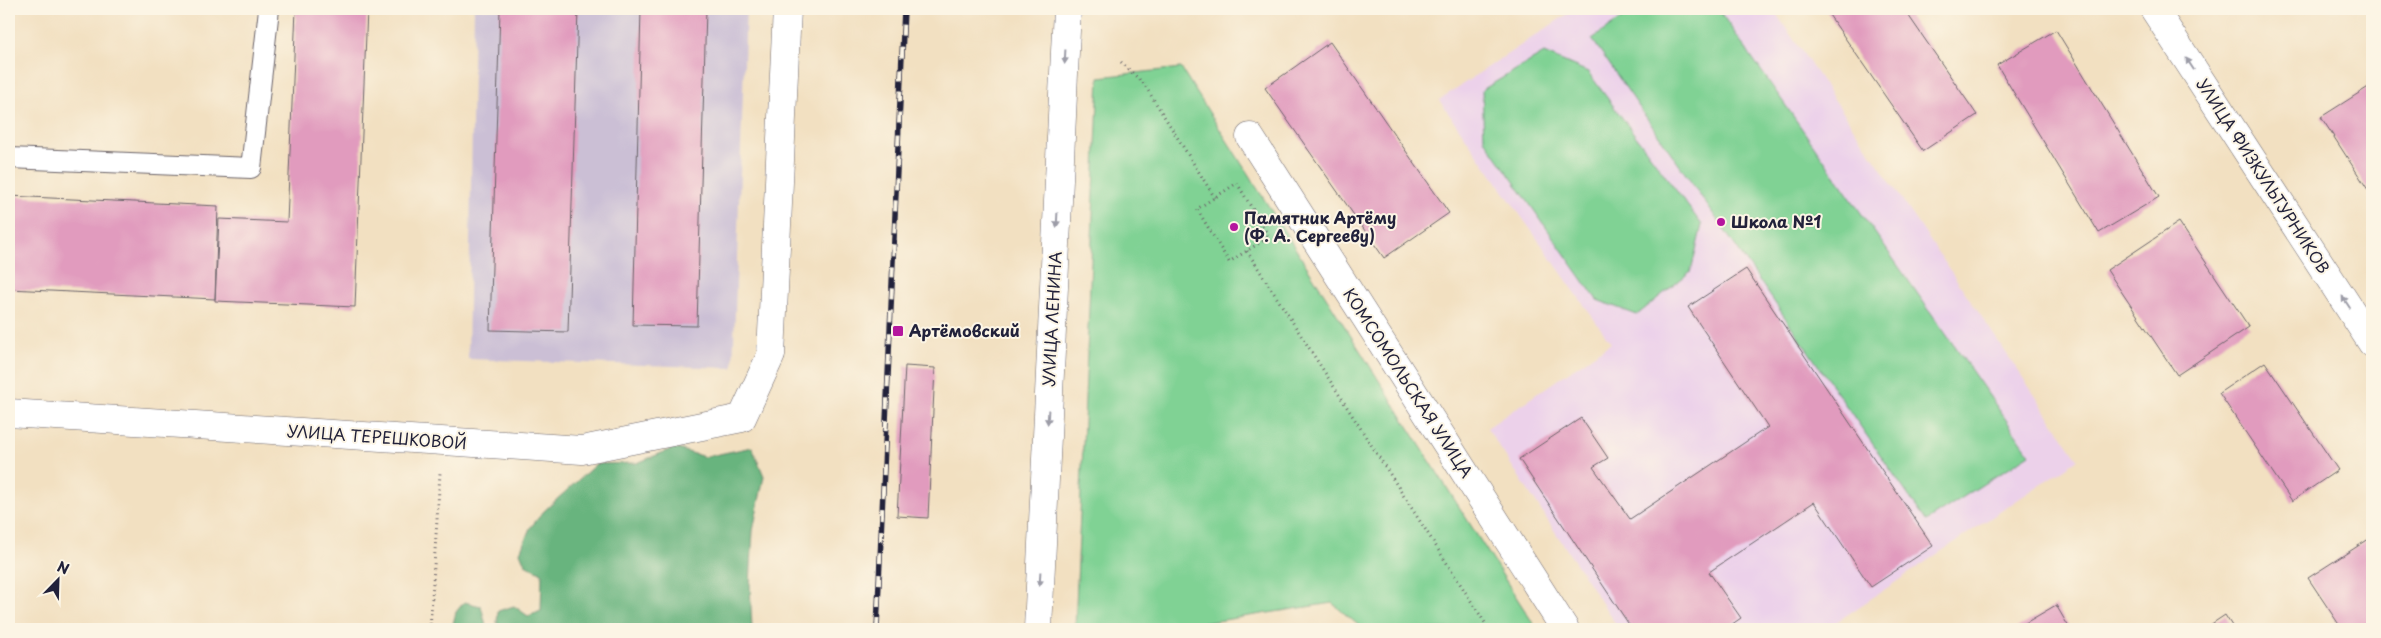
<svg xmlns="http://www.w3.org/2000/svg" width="2381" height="638" viewBox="0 0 2381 638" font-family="'Playpen Sans',sans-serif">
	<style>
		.built { fill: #ecd1ea }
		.industrial { fill: #cbbfd5 }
		.green { fill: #80d294; stroke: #517a68 }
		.forest { fill: #68b47e; stroke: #456b5c }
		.building { fill: #e19bbe }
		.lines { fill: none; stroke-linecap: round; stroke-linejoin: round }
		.service-casing { stroke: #6b646a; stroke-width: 22 }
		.minor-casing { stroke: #6b646a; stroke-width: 29 }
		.tertiary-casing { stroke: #6b646a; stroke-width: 29 }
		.path { stroke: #6b646a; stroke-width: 3; stroke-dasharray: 1 4; stroke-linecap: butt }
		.service { stroke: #fff; stroke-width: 20 }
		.minor { stroke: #fff; stroke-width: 28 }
		.tertiary { stroke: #fff; stroke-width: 28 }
		.rail-casing { stroke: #22223b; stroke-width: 5.5 }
		.rail { stroke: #fcf5e5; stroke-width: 4; stroke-dasharray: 11; stroke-linecap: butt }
		.oneway { fill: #9c9ca7 }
		.poi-dot { fill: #b5179e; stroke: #fcf5e5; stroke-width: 2 }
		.labels { text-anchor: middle; stroke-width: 4; stroke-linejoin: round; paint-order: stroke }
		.street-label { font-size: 16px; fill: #22223b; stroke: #fcf5e5 }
		.poi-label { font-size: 16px; font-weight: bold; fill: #22223b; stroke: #fcf5e5; text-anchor: start }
	</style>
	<rect width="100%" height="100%" fill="#fcf5e5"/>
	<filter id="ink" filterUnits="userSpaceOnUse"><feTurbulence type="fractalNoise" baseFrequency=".02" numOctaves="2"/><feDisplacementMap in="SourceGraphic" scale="10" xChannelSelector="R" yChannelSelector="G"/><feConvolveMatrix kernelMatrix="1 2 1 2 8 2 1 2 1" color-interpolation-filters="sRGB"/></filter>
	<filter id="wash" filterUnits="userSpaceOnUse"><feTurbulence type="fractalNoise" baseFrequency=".0096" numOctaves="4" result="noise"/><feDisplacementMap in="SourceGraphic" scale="20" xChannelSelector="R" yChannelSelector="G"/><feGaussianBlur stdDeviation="1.12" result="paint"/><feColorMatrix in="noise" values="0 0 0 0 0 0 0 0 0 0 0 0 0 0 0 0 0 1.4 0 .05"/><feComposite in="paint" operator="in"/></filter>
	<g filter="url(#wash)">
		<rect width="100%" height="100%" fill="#f2e0c1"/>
		<!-- built -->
		<path class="built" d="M1575,9H1773L2078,459L1835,623L1838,629H1619L1487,428L1611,343L1439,100Z"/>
		<!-- industrial -->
		<path class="industrial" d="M474,9H746L733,368L468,359Z"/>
		<!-- green -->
		<path class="green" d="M1635,9H1718L2030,454L1926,521L1592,39Z
			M1544,53L1588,72L1702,225L1691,271L1637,315L1597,300L1484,139L1482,90Z
			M1181,68L1520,603L1537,629H1363L1332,603L1166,629H1075L1099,77Z"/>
		<!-- forest -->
		<path class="forest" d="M752,447L764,476L753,531L750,584L752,629H500L497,623L498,611L514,606L528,616L541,611L542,573L525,564L520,552L530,528L544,511L596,464L637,463L674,448L705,457Z
			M464,602L481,606L487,629H449L452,628L456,612Z"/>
		<g id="blocks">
			<!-- building -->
			<path class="building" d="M296,9H367L355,307L215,301L219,219L287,222Z
				M500,9H578L568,332L490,330Z
				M641,9H706L697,326L633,325Z
				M1825,9H1904L1977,115L1923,151Z
				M2056,30L2159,197L2099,233L1997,65Z
				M1330,42L1449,213L1384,258L1265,88Z
				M2370,86L2372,89V196L2321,117Z
				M9,196L218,206L215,299L9,289Z
				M2179,222L2249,327L2177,375L2107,270Z
				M1746,269L1933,546L1871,587L1814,502L1709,572L1741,618L1725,629H1632L1519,459L1581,418L1608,458L1593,467L1630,519L1768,427L1688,307Z
				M2265,362L2338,470L2292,501L2219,393Z
				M905,366L935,368L928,518L897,516Z
				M2372,537V629H2342L2308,578Z
				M2056,605L2070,629H2015Z
				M2225,615L2234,629H2204Z"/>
		</g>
	</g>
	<g filter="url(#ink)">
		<use href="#blocks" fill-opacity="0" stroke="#6b646a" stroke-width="1"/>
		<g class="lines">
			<!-- service casing -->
			<g class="service-casing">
				<path id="service" d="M9,158L251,168L269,9"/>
			</g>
			<!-- minor casing -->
			<g class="minor-casing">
				<path id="minor" d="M1250,137L1565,629
					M9,413L582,450L742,418L771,355L787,9"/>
			</g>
			<!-- tertiary casing -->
			<g class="tertiary-casing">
				<path id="tertiary" d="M2154,9L2372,343
					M1038,629L1067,9"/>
			</g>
			<!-- path -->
			<path class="path" d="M1121,62L1144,84L1215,198
				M1237,183L1269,237L1229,262L1197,209Z
				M1247,251L1489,629
				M430,629L440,473
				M1517,629L1525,624"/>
			<!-- service -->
			<use href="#service" class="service"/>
			<!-- minor -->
			<use href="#minor" class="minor"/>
			<!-- tertiary -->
			<use href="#tertiary" class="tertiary"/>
			<!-- rail casing -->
			<g class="rail-casing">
				<path id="rail" d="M877,629L904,9"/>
			</g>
			<!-- rail -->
			<use href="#rail" class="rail"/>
		</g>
		<!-- one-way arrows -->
		<defs><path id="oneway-solid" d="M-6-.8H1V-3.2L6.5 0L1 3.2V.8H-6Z" transform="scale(1.25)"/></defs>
		<g class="oneway">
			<use href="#oneway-solid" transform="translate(1065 57) rotate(93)"/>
			<use href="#oneway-solid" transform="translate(2190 64) rotate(-123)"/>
			<use href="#oneway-solid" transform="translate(1057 220) rotate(93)"/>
			<use href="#oneway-solid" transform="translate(2346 302) rotate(-123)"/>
			<use href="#oneway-solid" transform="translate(1048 417) rotate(93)"/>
			<use href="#oneway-solid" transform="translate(1040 579) rotate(93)"/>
		</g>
	</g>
	<!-- markers -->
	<g class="poi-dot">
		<circle cx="1721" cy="222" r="5"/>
		<circle cx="1234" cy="227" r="5"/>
		<rect x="892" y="325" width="12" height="12" rx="2.5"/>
	</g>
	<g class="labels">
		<!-- street labels -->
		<g class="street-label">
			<text transform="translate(2263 176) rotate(57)" y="6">УЛИЦА ФИЗКУЛЬТУРНИКОВ</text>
			<text transform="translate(1052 319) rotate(-87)" y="6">УЛИЦА ЛЕНИНА</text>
			<text transform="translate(1408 383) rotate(57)" y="6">КОМСОМОЛЬСКАЯ УЛИЦА</text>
			<text transform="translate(377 437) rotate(4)" y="6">УЛИЦА ТЕРЕШКОВОЙ</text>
		</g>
		<!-- poi labels -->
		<g class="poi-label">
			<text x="1244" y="224">Памятник Артёму<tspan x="1244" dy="18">(Ф. А. Сергееву)</tspan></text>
			<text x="1731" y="228">Школа №1</text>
			<text x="909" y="337">Артёмовский</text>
		</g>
	</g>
	<!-- margin -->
	<rect width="2381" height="638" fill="none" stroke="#fcf5e5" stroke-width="30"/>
	<!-- north arrow -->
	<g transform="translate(58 580) rotate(23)" stroke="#fcf5e5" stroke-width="4" paint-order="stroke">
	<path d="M0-4L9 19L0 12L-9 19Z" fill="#22223b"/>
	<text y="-8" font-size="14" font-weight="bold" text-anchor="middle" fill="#22223b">N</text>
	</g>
</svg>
